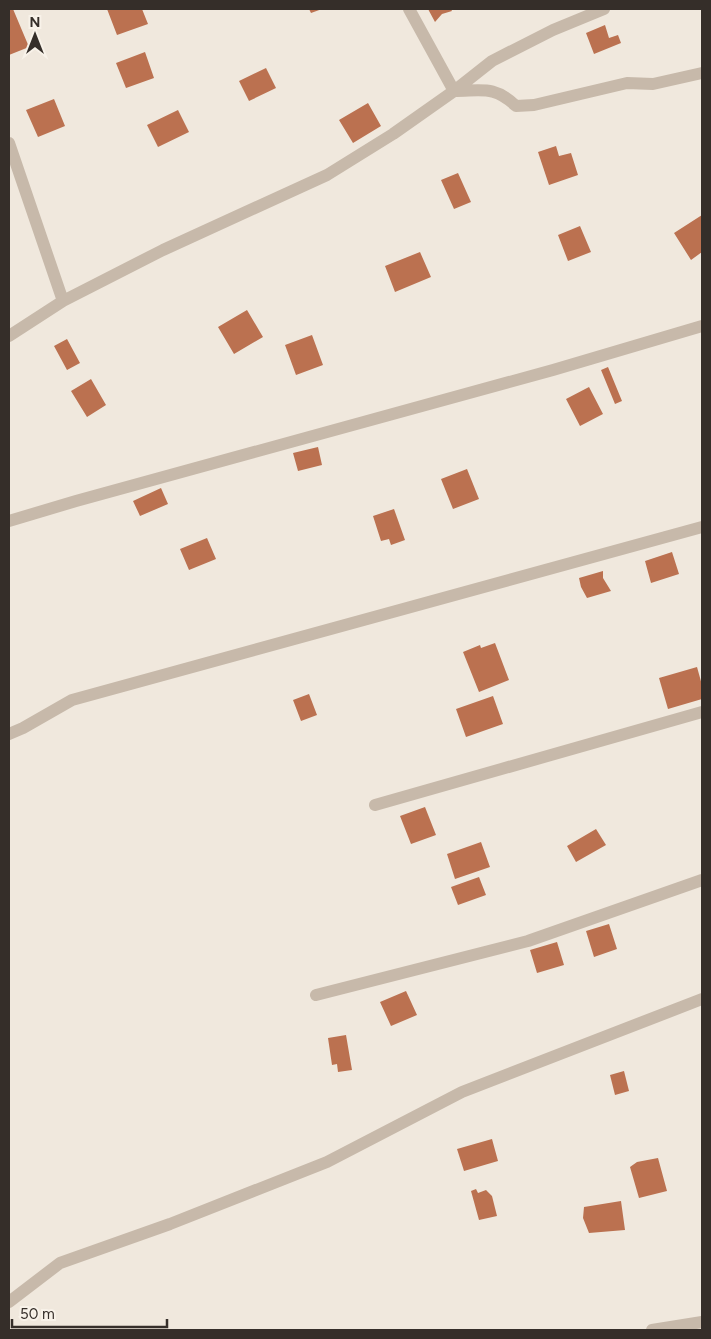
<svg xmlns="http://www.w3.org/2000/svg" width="711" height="1339" viewBox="0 0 711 1339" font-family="Figtree,sans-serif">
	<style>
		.building { fill: #bb7150 }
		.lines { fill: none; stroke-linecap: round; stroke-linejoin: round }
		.street { stroke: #c7b9aa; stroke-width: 12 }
	</style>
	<rect width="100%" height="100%" fill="#f0e8dd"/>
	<!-- building -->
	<path class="building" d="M9,9H13L29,47L9,55Z
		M107,9H142L148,24L117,35Z
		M309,9H322L311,13Z
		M428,9H451L452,11L442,14L435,22Z
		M605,25L609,38L618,35L621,43L594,54L586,33Z
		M145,52L154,78L126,88L116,63Z
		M266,68L276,88L249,101L239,81Z
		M54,99L65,126L38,137L26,110Z
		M368,103L381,126L353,143L339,120Z
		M178,110L189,132L158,147L147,125Z
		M556,146L559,156L571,153L578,175L549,185L538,152Z
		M458,173L471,202L454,209L441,180Z
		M702,215V252L691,260L674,233Z
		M580,226L591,252L568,261L558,235Z
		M420,252L431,277L395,292L385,266Z
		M247,310L263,337L234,354L218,327Z
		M312,335L323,365L296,375L285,345Z
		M67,339L80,363L67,370L54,346Z
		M608,367L622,401L615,404L601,370Z
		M91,379L106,405L87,417L71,391Z
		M589,387L603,414L580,426L566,399Z
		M318,447L322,465L298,471L293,453Z
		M467,469L479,499L453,509L441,479Z
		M161,488L168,504L140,516L133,501Z
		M394,509L405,540L391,545L389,539L381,541L373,516Z
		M207,538L216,559L189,570L180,549Z
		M672,552L679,574L651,583L645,561Z
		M603,571V578L611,591L587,598L581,587L579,578Z
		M495,643L509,680L479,692L463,652L480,645L481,648Z
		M697,667L702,685V699L668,709L659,678Z
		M309,694L317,715L301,721L293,700Z
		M493,696L503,724L466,737L456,709Z
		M425,807L436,835L411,844L400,816Z
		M596,829L606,845L576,862L567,846Z
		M481,842L490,867L455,879L447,854Z
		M479,877L486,895L458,905L451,887Z
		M609,924L617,949L594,957L586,931Z
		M557,942L564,965L537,973L530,950Z
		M406,991L417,1015L391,1026L380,1002Z
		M346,1035L352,1070L338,1072L337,1064L332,1065L328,1038Z
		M624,1071L629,1091L615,1095L610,1075Z
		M492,1139L498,1161L464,1171L457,1149Z
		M658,1158L667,1191L639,1198L630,1167L637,1162Z
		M476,1189L478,1193L486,1190L492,1196L497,1216L479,1220L471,1191Z
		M621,1201L625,1230L589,1233L583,1218L584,1207Z"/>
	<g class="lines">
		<!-- street -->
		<path class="street" d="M409,9L454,91C482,91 494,85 516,106L534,105L627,83L653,84L702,73
			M9,143L63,301
			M9,336L63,301L163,250L327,175L393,134L454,91L492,61L553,30L604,9
			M9,521L76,501L553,370L702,326
			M9,734L23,728L72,700L702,527
			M375,805L702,712
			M316,995L528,941L702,880
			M9,1302L60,1263L170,1224L327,1162L462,1092L702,999
			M652,1330L702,1322"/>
	</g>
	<!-- border -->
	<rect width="711" height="1339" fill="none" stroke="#352e29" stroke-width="20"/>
	<!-- north arrow -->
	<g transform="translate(35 35)" stroke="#f8f2e9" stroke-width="4" paint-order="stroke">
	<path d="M0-4L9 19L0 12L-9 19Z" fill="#352e29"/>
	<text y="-8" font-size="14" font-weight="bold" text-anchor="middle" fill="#352e29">N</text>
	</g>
	<!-- scale -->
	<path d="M12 1319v8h155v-8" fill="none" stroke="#352e29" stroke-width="2.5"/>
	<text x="20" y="1319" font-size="15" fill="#352e29" stroke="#f8f2e9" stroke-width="4" paint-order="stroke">50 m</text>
</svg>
